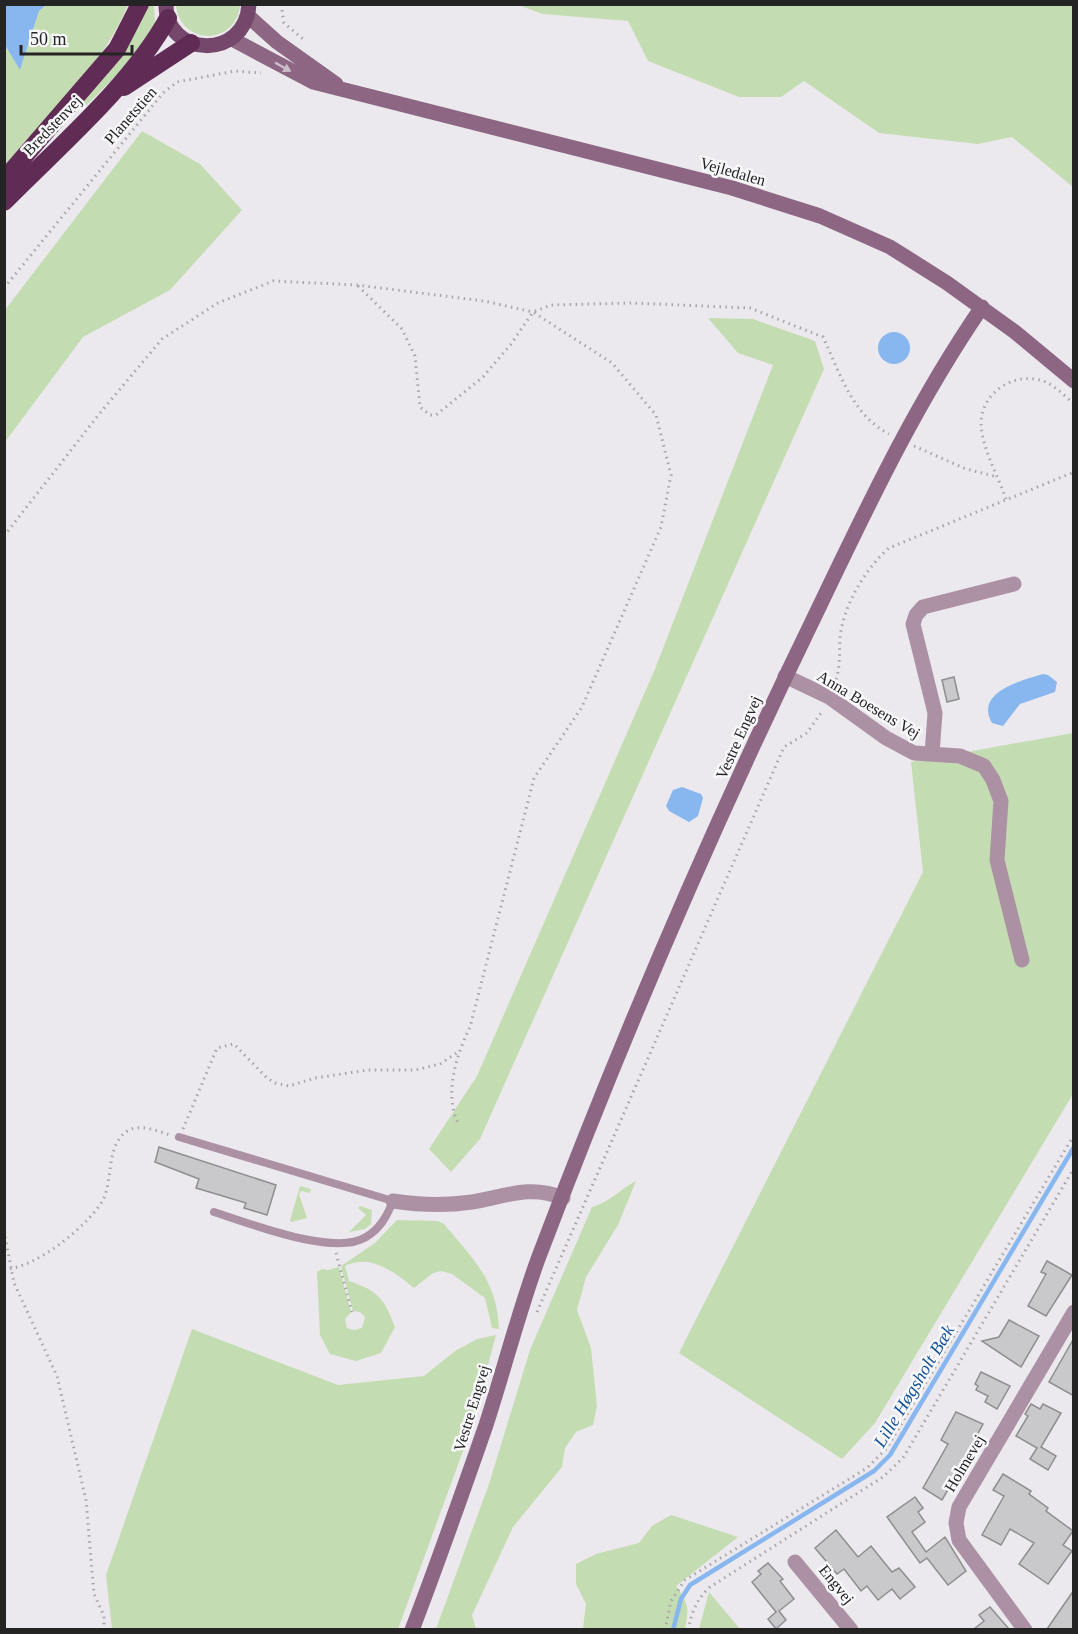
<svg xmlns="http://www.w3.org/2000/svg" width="1078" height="1634" viewBox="0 0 1078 1634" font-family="Georgia,serif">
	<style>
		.green { fill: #c4dcb1 }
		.water { fill: #88b6ee }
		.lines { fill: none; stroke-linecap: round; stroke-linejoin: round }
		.stream { stroke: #88b6ee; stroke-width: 4.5 }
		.building { fill: #c9c9cc; stroke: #8e8d90; stroke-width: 1.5 }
		.path { stroke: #a6a5a8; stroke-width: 3; stroke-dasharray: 1.5 4.5; stroke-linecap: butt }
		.lane { stroke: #ac91a5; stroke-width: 8 }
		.street { stroke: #ac91a5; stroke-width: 15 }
		.secondary { stroke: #8c6683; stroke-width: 15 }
		.primary { stroke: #75476a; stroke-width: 15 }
		.highway { stroke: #602c55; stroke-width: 18 }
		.oneway { fill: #cdbdca }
		.labels { text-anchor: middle; stroke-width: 5; stroke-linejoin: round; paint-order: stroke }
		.street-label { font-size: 16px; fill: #242425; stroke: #f8f7fa }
		.water-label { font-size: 18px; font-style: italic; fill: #155396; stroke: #f8f7fa }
	</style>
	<rect width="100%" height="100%" fill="#ebe9ed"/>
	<!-- green -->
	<path class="green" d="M46,5H128C101,68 50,116 5,168V45L20,70L39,11Z
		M149,5H154L155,25L144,47L83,109L78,105Z
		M240,5C236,46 180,46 176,5Z
		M518,5H1073V187L1012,137L978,144L879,133L804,81L781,97H739L648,61L628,21L543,14Z
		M142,131L200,164L242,210L170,290L83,337L5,442V310Z
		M708,318L753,319L815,341L824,369L480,1139L451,1172L429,1149L477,1076L655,669L773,365L738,353Z
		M1073,733V1094L875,1423L842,1459L679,1353L923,872L911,762Z
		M636,1181L618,1225L586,1277L577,1310L591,1348L597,1406L593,1425L576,1432L565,1448L562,1467L513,1527L472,1615L476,1629H436L489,1484L530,1350L592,1207C610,1202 620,1189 636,1181Z
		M300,1186L311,1189L310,1193L301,1191L299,1194L307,1218L292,1222L290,1221Z
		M360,1206L372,1210L371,1224L365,1229L349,1232L366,1215L358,1208Z
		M397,1220L438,1221L444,1224C473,1259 497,1280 499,1329L492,1328L485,1298L452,1274L441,1271L433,1273L414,1288C394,1272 371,1253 345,1266L349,1281C378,1291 384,1298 395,1327L381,1353L356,1361L330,1354L320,1335L317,1272L322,1269L328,1270L339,1267L351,1312L345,1319L347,1328L354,1330L362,1328L365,1317L360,1312L353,1311L341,1266L375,1243Z
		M192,1329L338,1385L424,1376L455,1351L477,1339L496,1335L471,1429L398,1629H112L106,1575Z
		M671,1515L738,1537L676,1586C689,1604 689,1608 685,1629H577L583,1628L586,1604L576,1584V1564L596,1554L639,1543L652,1526Z
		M709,1592L740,1629H699Z"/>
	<!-- water -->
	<path class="water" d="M5,4L46,5L39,11L20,70L5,45Z
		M878 348a16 16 0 1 1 32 0a16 16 0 1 1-32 0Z
		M1043,674L1048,675L1057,682L1055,692L1020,704L1003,726L992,723C974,692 1023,680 1043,674Z
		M682,787L701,794L703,798L698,816L689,822L669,811L666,806L673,790Z"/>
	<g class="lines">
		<!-- stream -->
		<path class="stream" d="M673,1630L681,1599L690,1585L874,1471L890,1455L1074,1147"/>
	</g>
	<!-- building -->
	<path class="building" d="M954,677L959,699L947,702L942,680Z
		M159,1147L276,1185L267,1215L244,1208L246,1203L196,1188L199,1179L155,1162Z
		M1047,1261L1072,1275L1046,1316L1028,1306L1046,1274L1041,1272Z
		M1009,1320L1039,1336L1021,1367L982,1341L999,1337Z
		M1074,1338V1396L1049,1382Z
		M981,1372L1010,1386L997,1409L985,1402L988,1396L976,1390L978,1386L975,1384Z
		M1031,1404L1040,1409L1043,1404L1061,1413L1041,1447L1056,1456L1048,1470L1030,1459L1037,1448L1016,1436L1028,1416L1025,1414Z
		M956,1412L983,1424L975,1439L982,1443L973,1458L968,1455L942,1500L923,1488L948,1444L941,1440Z
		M1003,1474L1031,1491L1029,1494L1048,1508L1046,1511L1073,1531L1063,1545L1072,1551L1048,1584L1019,1564L1034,1543L1010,1529L1001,1545L982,1535L1004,1496L993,1490Z
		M915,1497L923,1508L918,1512L925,1522L912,1532L926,1552L945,1537L966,1571L948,1585L927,1558L920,1563L887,1517Z
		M836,1530L858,1557L871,1546L892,1572L899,1568L915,1587L900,1599L892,1589L878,1600L867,1586L861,1591L844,1569L837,1574L815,1548Z
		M768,1563L783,1579L780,1581L794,1599L779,1611L786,1620L776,1629L768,1619L776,1612L752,1582L761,1574L758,1571Z
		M1074,1590V1629H1047Z
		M990,1607L1009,1629H974L984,1621L979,1615Z"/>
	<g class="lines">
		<!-- path -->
		<path class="path" d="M281,4L284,23L303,39L301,42
			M358,286L402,329L415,356L420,407L430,415H436L483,377L511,344L533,312L551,305L634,303L750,308L823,337C840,373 852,415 889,434
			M4,288L163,93L177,82L235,71L261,73
			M914,446L966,469L998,477
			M1006,499C998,476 982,448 981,424C981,390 1019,369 1048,383C1057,388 1066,397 1074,404
			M4,536L100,413L162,339L218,303L273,281L357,285L484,301L533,312L612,363L656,415L671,475L661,527L582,707L534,778L470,1027C456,1056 444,1094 458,1123
			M834,685C841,669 839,654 840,638C843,606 865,569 889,548L1074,472
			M183,1129L217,1048L234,1044L267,1078L275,1083L289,1086L315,1078L368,1070H415L440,1064L458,1052
			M4,1231L14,1283L57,1376L86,1500L94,1594L104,1616V1630
			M336,1253L352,1312
			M4,1269C34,1270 91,1224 104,1198C113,1177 106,1143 129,1130C141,1124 158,1131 170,1135
			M537,1312L784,747L807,733L823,710
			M665,1630L671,1601L685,1580L867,1468L887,1448L1074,1135
			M688,1630C692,1612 696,1600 710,1587L883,1477L903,1458L1074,1168"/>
		<!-- lane -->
		<path class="lane" d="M179,1137L393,1201C387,1216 380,1229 366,1237C334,1257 249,1223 214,1212"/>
		<!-- street -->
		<path class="street" d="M785,676L829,697L886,738L914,753L960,756L984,766L993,780L1001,801L997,860L1022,960
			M932,754L935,713L913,624L916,615L923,607L1014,584
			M393,1201C419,1205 445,1206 472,1202C504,1197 530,1184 563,1198
			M795,1562L851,1630
			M1025,1630L959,1540L956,1523L959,1507L1074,1312"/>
		<!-- secondary -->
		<path class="secondary" d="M248,16L277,42L336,84
			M232,39L313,82L732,188L820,216L890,247L947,283L1015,332L1074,381
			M412,1630C438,1562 462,1494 486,1425C504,1370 518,1314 538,1259C619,1045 710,832 810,626C862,518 913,407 982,307"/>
		<!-- primary -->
		<path class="primary" d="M166,4C165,58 246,61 249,4"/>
		<!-- highway -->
		<path class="highway" d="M124,87L191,43
			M4,180L117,49L140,4
			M4,202C57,148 132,84 168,18"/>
	</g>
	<!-- one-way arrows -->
	<defs><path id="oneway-solid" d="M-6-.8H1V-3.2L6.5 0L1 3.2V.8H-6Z" transform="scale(1.5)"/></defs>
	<use class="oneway" href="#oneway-solid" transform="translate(283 67) rotate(29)"/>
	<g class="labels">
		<!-- street labels -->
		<g class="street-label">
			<text transform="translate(130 115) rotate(-49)" y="6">Planetstien</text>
			<text transform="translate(52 125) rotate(-46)" y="6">Bredstenvej</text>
			<text transform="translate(733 171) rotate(16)" y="6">Vejledalen</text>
			<text transform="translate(869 704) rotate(31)" y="6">Anna Boesens Vej</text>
			<text transform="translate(738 737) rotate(-66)" y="6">Vestre Engvej</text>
			<text transform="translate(471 1408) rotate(-73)" y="6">Vestre Engvej</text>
			<text transform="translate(964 1463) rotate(-59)" y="6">Holmevej</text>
			<text transform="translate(837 1584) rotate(51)" y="6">Engvej</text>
		</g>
		<!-- water labels -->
		<g class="water-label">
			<text transform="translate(914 1386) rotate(-59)" y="6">Lille Høgsholt Bæk</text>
		</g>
	</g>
	<!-- border -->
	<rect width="1078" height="1634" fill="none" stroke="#242425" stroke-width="12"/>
	<!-- scale -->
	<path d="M21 45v9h111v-9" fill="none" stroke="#242425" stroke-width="3"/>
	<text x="30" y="45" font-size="18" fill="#242425" stroke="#f8f7fa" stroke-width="4.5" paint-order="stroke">50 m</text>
</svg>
